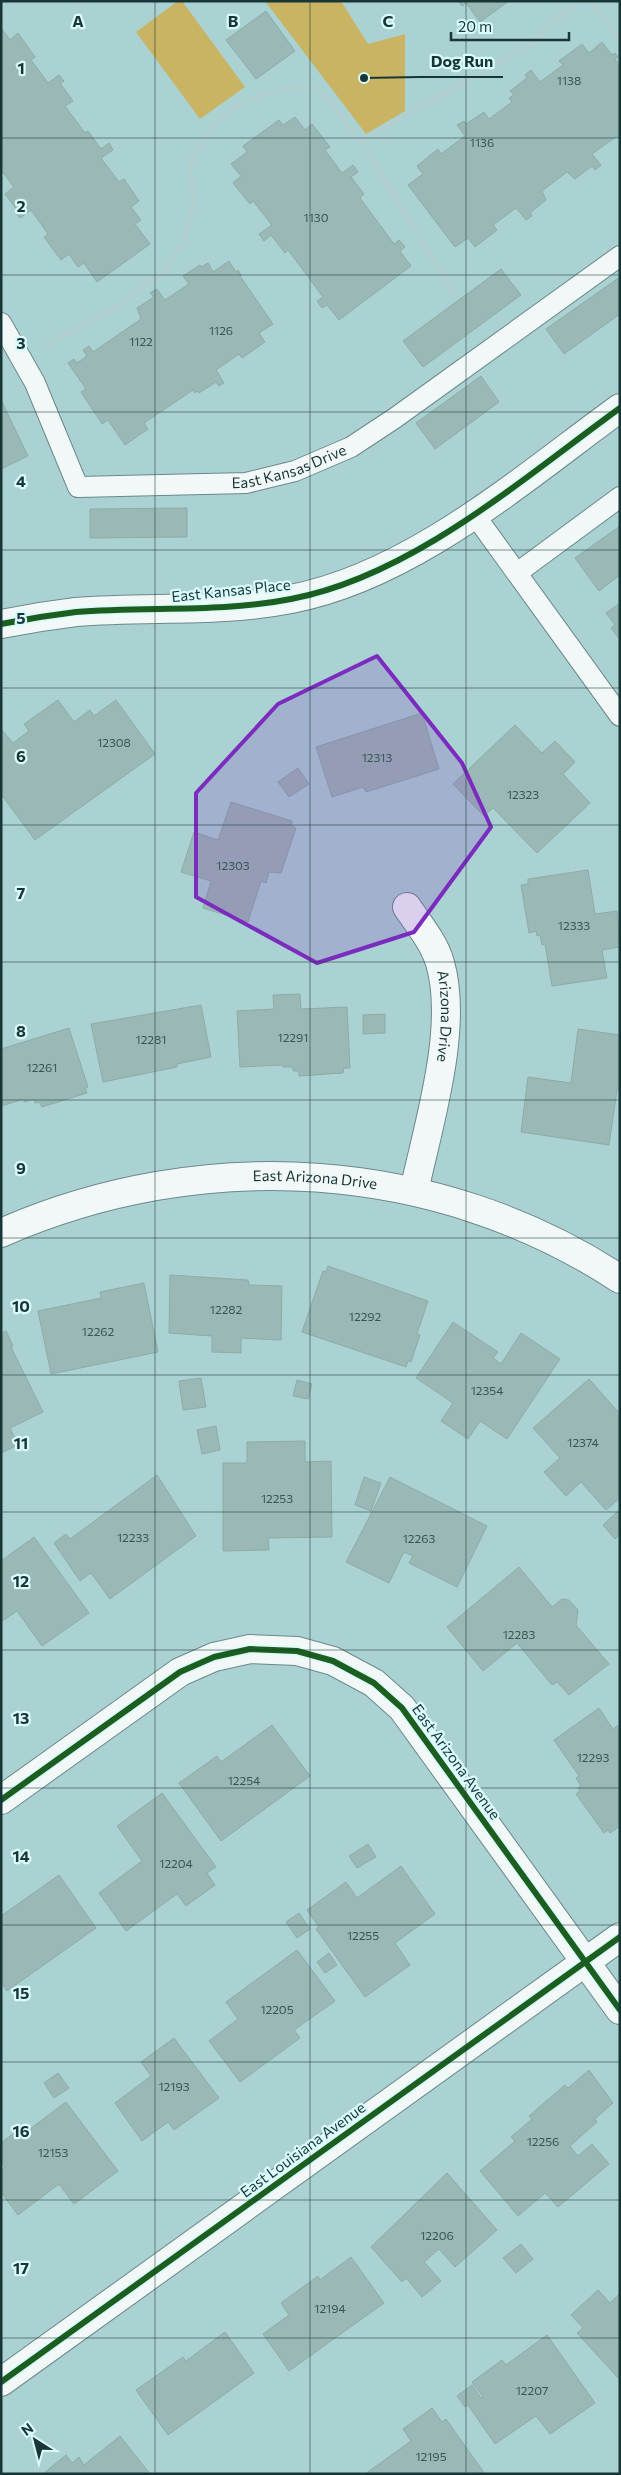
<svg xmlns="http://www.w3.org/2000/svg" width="621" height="2475" viewBox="0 0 621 2475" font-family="Commissioner,sans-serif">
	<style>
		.green { fill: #c8b463 }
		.building { fill: #9ab8b5; stroke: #8daca8 }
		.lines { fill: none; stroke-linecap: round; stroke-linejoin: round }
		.service-casing { stroke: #6a898a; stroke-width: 22 }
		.minor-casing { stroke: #6a898a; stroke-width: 30 }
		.path { stroke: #bec9ca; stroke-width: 3; stroke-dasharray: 2.5 2.5; stroke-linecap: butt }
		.service { stroke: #f2f8f8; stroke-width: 20 }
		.minor { stroke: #f2f8f8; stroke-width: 28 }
		.cycleway-casing { stroke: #d9fbfb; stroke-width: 9 }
		.cycleway { stroke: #1b5e20; stroke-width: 6 }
		.marked { fill: #7b2cbf; fill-opacity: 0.2; stroke: #7b2cbf; stroke-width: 4; stroke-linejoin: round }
		.grid { fill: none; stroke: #193636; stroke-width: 1; stroke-opacity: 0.55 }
		.labels { text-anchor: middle; stroke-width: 4.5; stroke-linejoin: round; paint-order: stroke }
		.number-label { font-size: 12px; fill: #395656 }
		.street-label { font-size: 15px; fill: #193636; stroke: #d9fbfb }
		.grid-label { font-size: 16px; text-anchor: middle; font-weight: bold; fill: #193636; stroke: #d9fbfb; stroke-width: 4.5; stroke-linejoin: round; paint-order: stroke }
		.leader { fill: none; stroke: #193636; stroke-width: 2 }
		.callout-dot { fill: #193636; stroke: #d9fbfb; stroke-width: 2 }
		.callout-label { font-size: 16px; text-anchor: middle; font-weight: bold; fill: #193636; stroke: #d9fbfb; stroke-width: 4.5; stroke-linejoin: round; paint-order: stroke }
	</style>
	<rect width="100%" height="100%" fill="#abd2d2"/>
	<!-- green -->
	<path class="green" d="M178,1H182L245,87L200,119L136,32Z
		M265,1H341L368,44L405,34V111L366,134Z"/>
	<!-- building -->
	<path class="building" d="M458,1H509L480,22L466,3L462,6Z
		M266,11L295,51L256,79L226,40Z
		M1,28L10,40L18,33L35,57L31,60L48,83L59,75L64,81L60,83L73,101L65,106L85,133L88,131L101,149L109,143L113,150L101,158L119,182L124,179L139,201L131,207L141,220L135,224L150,244L97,282L84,263L78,267L69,254L61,260L44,237L48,234L31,210L20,218L15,212L17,210L5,194L14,187L1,170Z
		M602,42L612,55L615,53L618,57L615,59L620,66V140L617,136L592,154L601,165L595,170L592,166L575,179L567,172L542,191L546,200L530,213L532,216L526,220L516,208L493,225L497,230L475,247L468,238L455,247L408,185L423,174L417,166L438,149L441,154L465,136L457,125L464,121L466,124L484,112L489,119L512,102L509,98L514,95L510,91L527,78L525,75L531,70L540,82L563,65L559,61L582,44L589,53Z
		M295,117L305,130L312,124L330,147L325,150L342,173L353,165L358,172L351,177L364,194L360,198L394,244L399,240L405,247L400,251L411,266L339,320L327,305L322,308L317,301L323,297L288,250L285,253L271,235L264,241L259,234L272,225L253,201L250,204L233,183L241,176L231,164L247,152L243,146L279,120L283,125Z
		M229,261L236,272L238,270L241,275L240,276L273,324L259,333L265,342L242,358L239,354L216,370L224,383L219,386L216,382L199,393L197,391L195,393L193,390L144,423L148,429L125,445L108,420L102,424L81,392L86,389L68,363L74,359L77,363L87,356L83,350L89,346L93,352L141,319L137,308L154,297L150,293L157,289L165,300L189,284L183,276L200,265L201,267L208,263L213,272Z
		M501,269L521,295L423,367L403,341Z
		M620,277V314L564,354L546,329Z
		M481,376L499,402L435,449L416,423Z
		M1,400L28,456L1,469Z
		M187,508V537L90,538V509Z
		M620,526V575L599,591L575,558Z
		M620,603V640L611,628L615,625L606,613Z
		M58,700L74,722L90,710L94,716L116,700L155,754L35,840L1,794V729L13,743L29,731L24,724Z
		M422,713L439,769L366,792L363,787L332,797L316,747Z
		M515,725L542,753L555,741L575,762L563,774L590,803L537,853L493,808L484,816L453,784Z
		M298,768L309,784L289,797L278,782Z
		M231,802L292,821L291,826L296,828L281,873L269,872L266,883L261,881L248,922L203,908L211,881L181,872L194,832L218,840Z
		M588,870L595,914L617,911L620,947L602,950L607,978L552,986L545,944L542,945L540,935L537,936L536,931L529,933L521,885L528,884V879Z
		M300,994L301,1009L347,1007L350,1068H344L343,1073L299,1076V1071H293V1067H283V1065L240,1067L237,1011L274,1009L273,995Z
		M201,1005L211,1057L177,1064V1067L103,1082L91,1024Z
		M385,1014V1033L363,1034V1015Z
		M69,1028L88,1087L85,1088L87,1093L42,1107L39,1102L35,1103L34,1099L24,1102V1099L1,1106V1049Z
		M578,1029L620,1035V1090H617L609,1145L521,1132L528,1077L571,1083Z
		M328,1266L428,1301L417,1334L420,1335L411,1362L408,1361L406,1367L302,1332L323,1271L326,1272Z
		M170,1275L248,1280L249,1285L282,1286L281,1340L241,1338V1353L212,1352V1336L169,1333Z
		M144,1283L158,1352L51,1374L38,1311L101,1298L100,1292Z
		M453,1322L498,1352L493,1358L501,1364L521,1333L560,1359L507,1439L480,1421L468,1439L441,1421L453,1403L416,1378Z
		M6,1331L13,1346L11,1347L43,1412L10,1428L18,1445L1,1453V1334Z
		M201,1378L206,1407L183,1410L179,1381Z
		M589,1379L620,1414V1498L606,1510L581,1482L566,1496L544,1472L560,1458L533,1428Z
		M297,1380L312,1384L308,1399L293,1396Z
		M216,1426L220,1450L202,1454L197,1430Z
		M305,1441V1462L331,1461L332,1537L268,1538L269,1550L223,1551V1463H247V1442Z
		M157,1475L196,1536L110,1599L91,1573L80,1581L54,1543L66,1534L70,1539Z
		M364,1477L381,1483L371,1511L355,1505Z
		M390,1477L487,1526L457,1587L409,1563L413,1556L404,1552L389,1583L346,1562Z
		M618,1511L620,1534L615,1539L603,1525Z
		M34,1537L89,1613L42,1646L17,1611L1,1622V1561Z
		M519,1567L552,1607L562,1599L569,1600L578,1610L576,1625L609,1664L569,1695L557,1682L552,1685L517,1643L483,1671L447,1627Z
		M599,1708L613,1729L620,1724V1826L610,1833L608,1830L604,1833L576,1794L580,1791L578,1788L581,1786L576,1778L579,1776L554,1740Z
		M272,1725L310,1776L221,1841L179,1783L217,1756L221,1762Z
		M162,1793L216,1867L207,1873L215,1885L186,1906L177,1894L126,1931L99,1893L142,1861L117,1826Z
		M368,1844L376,1857L357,1868L349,1856Z
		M401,1866L435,1914L395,1943L410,1965L365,1997L316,1929L319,1927L307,1910L346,1882L357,1898Z
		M59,1875L96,1928L7,1991L1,1982V1916Z
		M299,1913L310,1929L297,1938L286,1922Z
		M297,1950L335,2001L294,2030L300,2038L240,2082L209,2041L238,2019L226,2002Z
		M329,1953L337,1965L325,1973L317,1962Z
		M174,2038L219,2098L174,2130L168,2122L142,2141L115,2103L151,2076L141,2062Z
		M589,2070L613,2103L595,2119L597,2122L570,2146L578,2156L592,2144L609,2164L558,2207L545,2193L518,2216L480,2171L515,2141L511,2137L532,2119L529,2116L565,2085L568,2088Z
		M58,2073L69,2088L54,2098L44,2083Z
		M66,2102L118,2171L74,2204L59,2184L18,2215L1,2192V2170L5,2167L1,2162V2143L22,2127L26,2132Z
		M447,2173L497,2230L455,2267L439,2249L424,2262L441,2281L422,2297L406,2278L402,2282L371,2247Z
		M521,2244L533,2259L516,2273L503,2258Z
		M351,2257L384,2303L289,2371L263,2334L289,2315L281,2303L318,2276L320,2280Z
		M598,2290L610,2303L620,2293V2380L577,2333L583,2328L571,2315Z
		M225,2332L254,2373L168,2435L136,2390L183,2357L186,2361Z
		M547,2335L595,2403L550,2434L536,2416L495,2444L468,2405L465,2407L457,2396L472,2385L481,2398L483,2397L472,2382L502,2360L506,2365Z
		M432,2408L442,2422L446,2419L485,2474H365L411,2441L403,2429Z
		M120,2436L150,2474H43L66,2455L72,2463L79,2457L84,2465Z"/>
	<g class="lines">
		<!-- service casing -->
		<g class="service-casing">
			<g id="service">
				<path id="s1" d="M1,323L35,383L78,487L246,483L295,471L351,447L395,418L620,256"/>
				<path d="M474,514L620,716"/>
				<path d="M517,573L620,497"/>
			</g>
		</g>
		<!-- minor casing -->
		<g class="minor-casing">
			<g id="minor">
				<path d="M1,624C26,619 51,615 76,612C148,606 220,613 291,599C412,576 522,479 620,408"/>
				<path id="s2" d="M407,907C419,925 434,942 440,963C459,1028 428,1126 414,1191"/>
				<path id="s3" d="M1,1233C201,1145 436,1158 620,1279"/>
				<path d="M1,1800L180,1672L214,1657L250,1649L297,1651L333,1661L374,1683L402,1708L620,2010"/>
				<path d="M1,2382L620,1937"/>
			</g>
		</g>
		<!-- path -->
		<path class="path" d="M590,1L620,38
			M456,298L361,141L531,44L576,1
			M47,344L117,307L165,271L183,241L194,200L190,172L194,153L217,121L247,100L288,87H312L323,93L361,141"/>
		<!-- service -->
		<use href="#service" class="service"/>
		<!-- minor -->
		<use href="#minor" class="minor"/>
		<!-- cycleway casing -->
		<g class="cycleway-casing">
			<path id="cycleway" d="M1,624C26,619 51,615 76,612C148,606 220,613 291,599C412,576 522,479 620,408
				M1,1800L180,1672L214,1657L250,1649L297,1651L333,1661L374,1683L402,1708L620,2010
				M1,2382L620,1937"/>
		</g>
		<!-- cycleway -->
		<use href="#cycleway" class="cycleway"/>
	</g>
	<!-- marked area -->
	<path class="marked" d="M377,656L462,763L491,827L414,932L317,963L196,897V793L278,704Z"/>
	<!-- grid -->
	<path class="grid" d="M155,1V2474M310,1V2474M466,1V2474M1,138H620M1,275H620M1,412H620M1,550H620M1,688H620M1,825H620M1,962H620M1,1100H620M1,1238H620M1,1375H620M1,1512H620M1,1650H620M1,1788H620M1,1925H620M1,2062H620M1,2200H620M1,2338H620"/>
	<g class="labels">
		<!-- number labels -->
		<g class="number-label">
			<text x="569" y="85">1138</text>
			<text x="482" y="147">1136</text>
			<text x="316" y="222">1130</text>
			<text x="221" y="335">1126</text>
			<text x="141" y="346">1122</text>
			<text x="114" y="747">12308</text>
			<text x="377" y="762">12313</text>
			<text x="523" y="799">12323</text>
			<text x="233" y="870">12303</text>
			<text x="574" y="930">12333</text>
			<text x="293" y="1042">12291</text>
			<text x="151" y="1044">12281</text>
			<text x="42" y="1072">12261</text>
			<text x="226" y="1314">12282</text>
			<text x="365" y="1321">12292</text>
			<text x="98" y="1336">12262</text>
			<text x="487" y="1395">12354</text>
			<text x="583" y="1447">12374</text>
			<text x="277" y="1503">12253</text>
			<text x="133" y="1542">12233</text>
			<text x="419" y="1543">12263</text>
			<text x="519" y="1639">12283</text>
			<text x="593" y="1762">12293</text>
			<text x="244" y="1785">12254</text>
			<text x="176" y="1868">12204</text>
			<text x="363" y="1940">12255</text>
			<text x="277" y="2014">12205</text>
			<text x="174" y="2091">12193</text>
			<text x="543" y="2146">12256</text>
			<text x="53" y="2157">12153</text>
			<text x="437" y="2240">12206</text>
			<text x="330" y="2313">12194</text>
			<text x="532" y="2395">12207</text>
			<text x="431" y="2461">12195</text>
		</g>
		<!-- street labels -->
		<g class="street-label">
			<text dy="5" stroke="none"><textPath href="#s1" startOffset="395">East Kansas Drive</textPath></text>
			<text transform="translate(231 591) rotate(-6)" y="5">East Kansas Place</text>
			<text dy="5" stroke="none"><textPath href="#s2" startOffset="119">Arizona Drive</textPath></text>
			<text dy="5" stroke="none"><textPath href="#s3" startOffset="322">East Arizona Drive</textPath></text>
			<text transform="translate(456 1762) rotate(54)" y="5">East Arizona Avenue</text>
			<text transform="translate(303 2150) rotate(-36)" y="5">East Louisiana Avenue</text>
		</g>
	</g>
	<g class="grid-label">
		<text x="78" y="27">A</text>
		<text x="233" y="27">B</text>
		<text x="388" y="27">C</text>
		<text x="21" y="74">1</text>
		<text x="21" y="212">2</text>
		<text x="21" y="349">3</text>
		<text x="21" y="487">4</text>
		<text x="21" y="624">5</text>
		<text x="21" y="762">6</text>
		<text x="21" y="899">7</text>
		<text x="21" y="1037">8</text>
		<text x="21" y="1174">9</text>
		<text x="21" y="1312">10</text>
		<text x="21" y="1449">11</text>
		<text x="21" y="1587">12</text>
		<text x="21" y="1724">13</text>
		<text x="21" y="1862">14</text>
		<text x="21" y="1999">15</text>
		<text x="21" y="2137">16</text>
		<text x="21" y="2274">17</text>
	</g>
	<!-- callouts -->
	<path class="leader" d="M364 78L420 77H503"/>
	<circle class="callout-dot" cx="364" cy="78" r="5"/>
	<g class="callout-label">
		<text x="462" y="67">Dog Run</text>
	</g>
	<!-- border -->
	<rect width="621" height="2475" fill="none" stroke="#193636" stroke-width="5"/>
	<!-- north arrow -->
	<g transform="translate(35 2440) rotate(324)" stroke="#d9fbfb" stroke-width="4" paint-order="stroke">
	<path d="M0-4L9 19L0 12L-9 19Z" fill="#193636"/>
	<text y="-8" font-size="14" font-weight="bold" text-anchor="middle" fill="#193636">N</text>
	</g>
	<!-- scale -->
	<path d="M451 32v8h118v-8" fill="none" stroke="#193636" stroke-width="2.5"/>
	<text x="458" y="32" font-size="15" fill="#193636" stroke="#d9fbfb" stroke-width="4" paint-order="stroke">20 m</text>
</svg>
